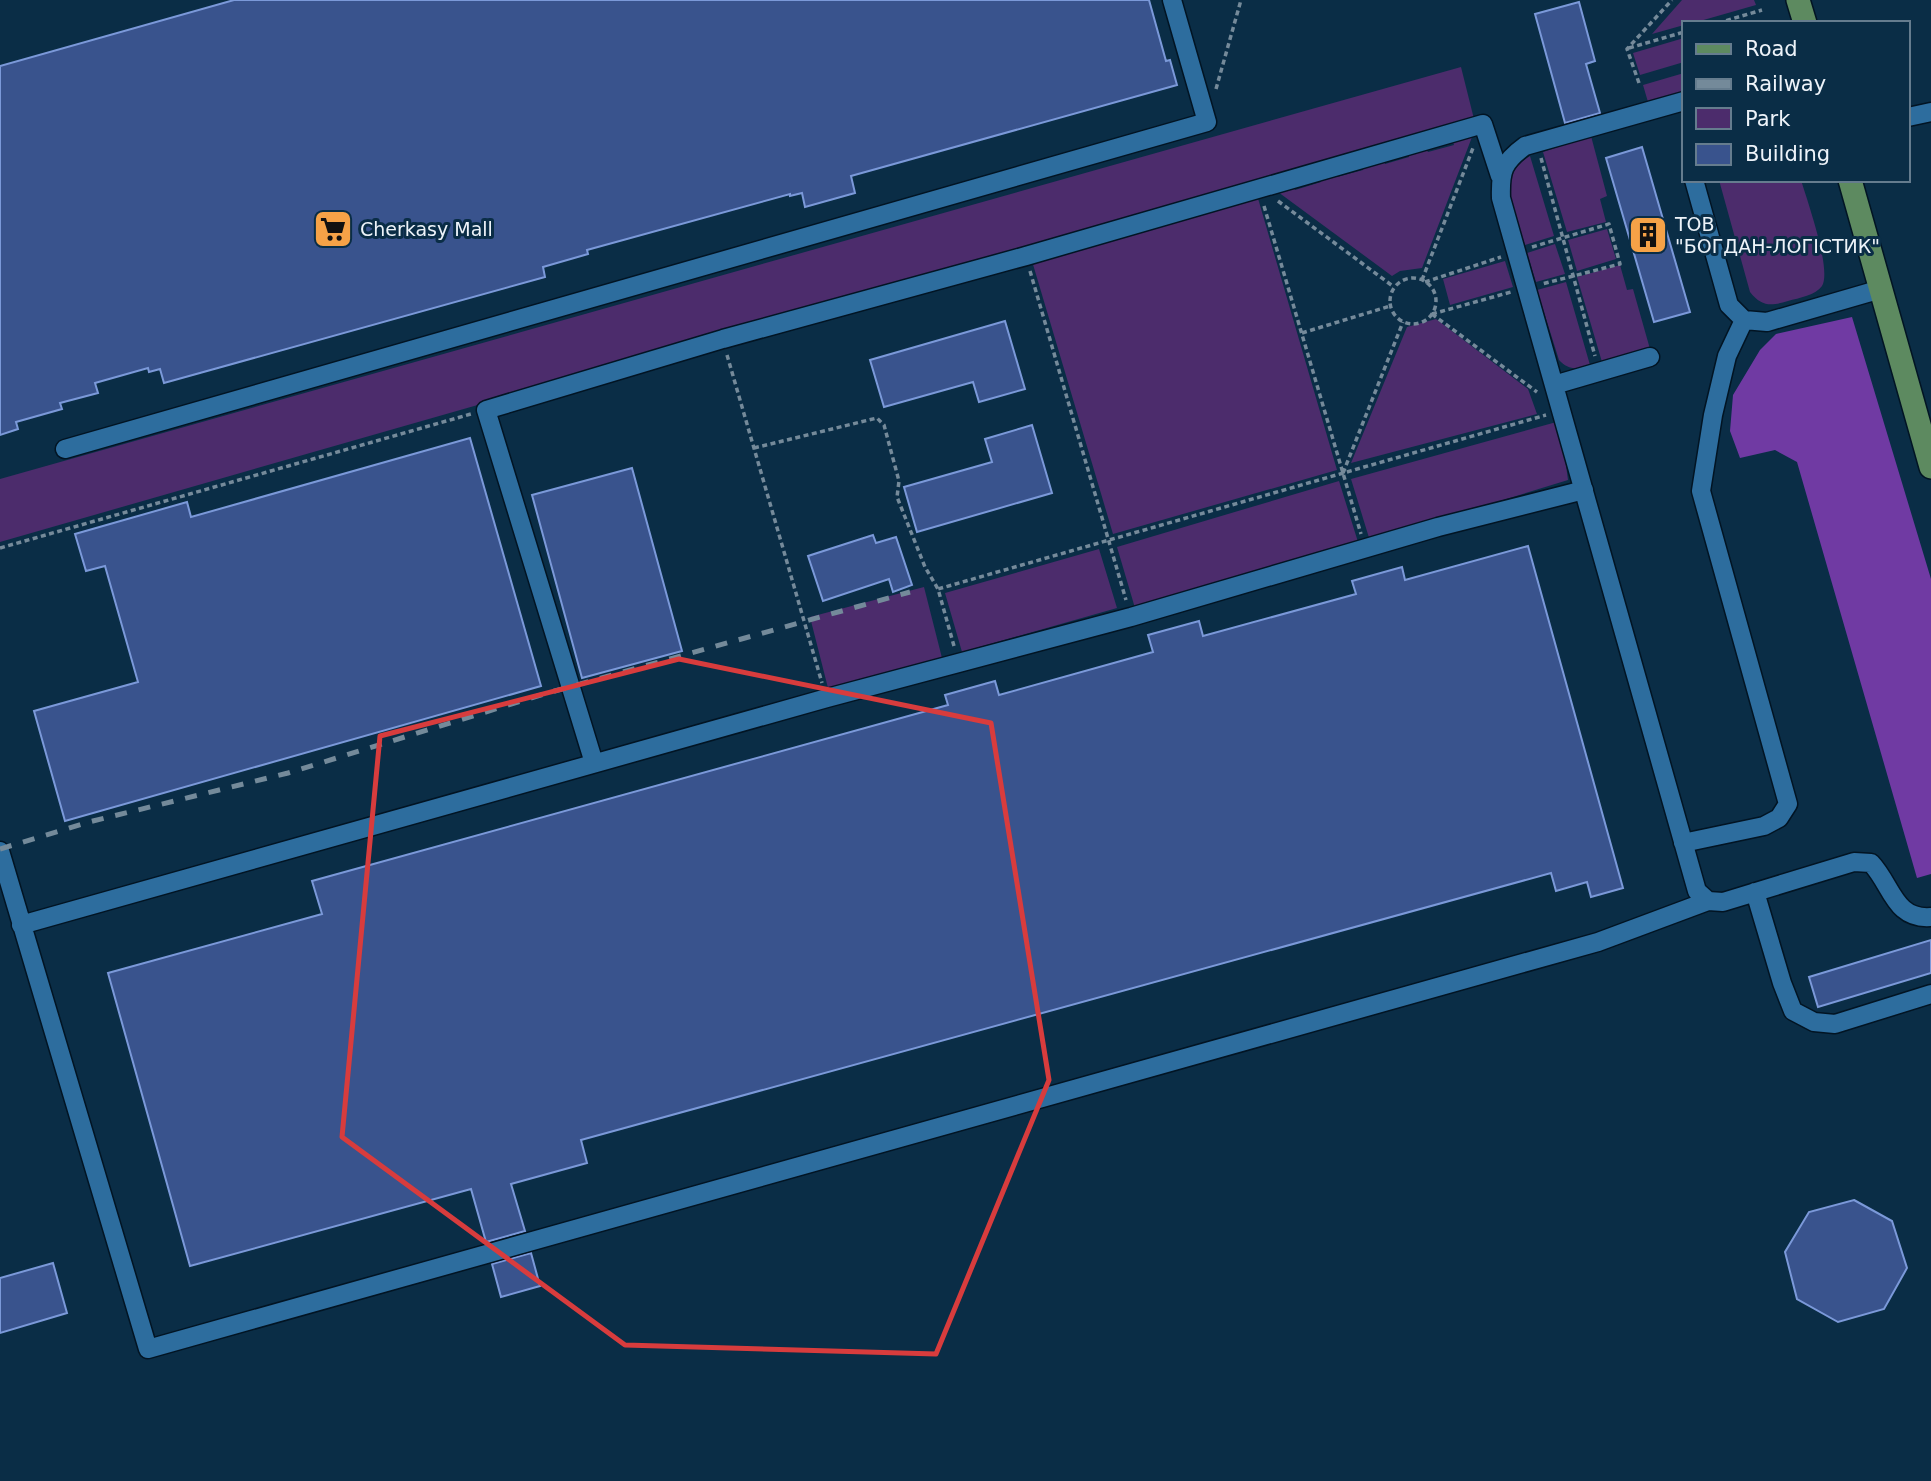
<svg xmlns="http://www.w3.org/2000/svg" width="1931" height="1481" viewBox="0 0 1931 1481" font-family="'DejaVu Sans',sans-serif">
	<style>
		.green { fill: #4c2c6c }
		.forest { fill: #703aa3 }
		.building { fill: #39538d; stroke: #7b99d9; stroke-width: 2 }
		.lines { fill: none; stroke-linecap: round; stroke-linejoin: round }
		.minor-casing { stroke: #021423; stroke-width: 21 }
		.major-casing { stroke: #021423; stroke-width: 26 }
		.path { stroke: #758a9a; stroke-width: 3.5; stroke-dasharray: 5 3.5; stroke-linecap: butt }
		.minor { stroke: #2d6d9e; stroke-width: 18 }
		.major { stroke: #5d8a60; stroke-width: 23 }
		.rail { stroke: #748a9a; stroke-width: 5; stroke-dasharray: 12 12; stroke-linecap: butt }
		.marked { fill: none; stroke: #d83c3d; stroke-width: 5; stroke-linejoin: round }
		.labels { text-anchor: middle; stroke-width: 6; stroke-linejoin: round; paint-order: stroke }
		.poi-label { font-size: 19px; fill: #edf3f9; stroke: #0a2d46; text-anchor: start }
	</style>
	<rect width="100%" height="100%" fill="#0a2d46"/>
	<!-- green -->
	<path class="green" d="M1682,0H1754L1756,5L1693,23H1684V25L1652,34Z
		M1684,38V62L1640,75L1633,53Z
		M1461,67L1474,119L0,542V479Z
		M1684,73V91L1648,102L1643,85Z
		M1466,134L1472,137L1422,268L1400,271L1392,276L1274,189L1292,183L1295,190L1321,182L1320,175L1335,171L1337,177L1363,170V164L1383,157L1385,164L1409,157L1408,150L1424,147L1428,152L1454,145L1451,137Z
		M1591,136L1607,196L1600,199L1606,222L1567,232L1543,152Z
		M1530,156L1554,236L1525,245C1516,214 1494,177 1530,156Z
		M1719,180H1801C1807,200 1832,270 1822,286C1816,295 1799,298 1788,301C1771,306 1762,307 1750,292Z
		M1257,195L1337,470L1113,534L1032,261Z
		M1607,229L1616,259L1577,271L1568,240Z
		M1555,244L1565,274L1536,282L1527,253Z
		M1505,261L1513,287L1450,305L1443,279Z
		M1620,265L1627,290L1633,289L1650,349L1602,362L1577,277Z
		M1566,282L1590,365C1578,370 1568,370 1559,360L1537,290Z
		M1436,319L1528,389L1537,414L1351,463L1407,327Z
		M1560,421L1568,480L1370,541L1351,479Z
		M1339,481L1358,542L1135,608L1117,547Z
		M1099,549L1117,608L962,652L945,593Z
		M924,587L942,658L828,688L810,617Z"/>
	<!-- forest -->
	<path class="forest" d="M1852,317L1931,579V874L1917,878L1797,462L1775,450L1740,458L1730,431L1733,395L1760,350L1776,334Z"/>
	<!-- building -->
	<path class="building" d="M234,0H1149L1166,61L1170,60L1177,85L851,176L855,193L805,207L802,193L790,196V194L587,250L588,254L543,267L545,277L164,383L160,369L149,372L148,368L95,383L98,393L60,403L62,409L16,422L18,429L0,435V66Z
		M1579,2L1595,61L1586,64L1600,113L1565,123L1535,14Z
		M1642,147L1690,312L1654,322L1606,158Z
		M1005,321L1025,389L979,402L973,382L884,407L870,360Z
		M1032,425L1052,493L917,532L904,487L992,462L985,439Z
		M470,438L541,686L65,821L34,711L138,682L105,566L86,571L75,534L187,502L191,517Z
		M632,468L682,651L582,678L532,495Z
		M873,535L876,543L896,537L912,585L893,592L889,579L823,601L808,556Z
		M1528,546L1623,888L1591,897L1587,882L1556,891L1551,873L581,1140L587,1163L511,1184L525,1231L486,1242L471,1189L190,1266L108,973L322,914L312,881L948,705L945,695L995,681L999,695L1153,652L1148,635L1199,621L1203,636L1356,594L1352,581L1402,567L1405,580Z
		M1931,940V973L1818,1007L1809,977Z
		M1854,1200L1892,1221L1907,1268L1884,1309L1838,1322L1797,1299L1785,1252L1809,1212Z
		M531,1253L540,1286L501,1297L492,1264Z
		M53,1263L67,1313L0,1333V1278Z"/>
	<g class="lines">
		<!-- minor casing -->
		<g class="minor-casing">
			<path id="minor" d="M1684,101L1525,146C1503,162 1500,171 1501,198L1697,891L1708,901L1723,902L1854,862L1871,863C1892,885 1894,920 1931,917
				M1908,117L1931,112
				M1694,180L1729,305L1744,320L1767,322L1881,289
				M1554,385L1650,357
				M65,449L1207,122L1172,0
				M594,763L486,410L723,339L1026,256L1483,124L1500,176
				M1683,843L1764,826L1779,818L1788,804L1701,491L1713,415L1727,356L1744,320
				M0,851L148,1349L1598,942L1708,901
				M1755,892L1782,983L1793,1011L1814,1022L1835,1024L1931,994
				M21,925L827,698L1131,617L1438,527L1584,490"/>
		</g>
		<!-- major casing -->
		<g class="major-casing">
			<path id="major" d="M1798,0L1805,23
				M1850,180L1931,467"/>
		</g>
		<!-- path -->
		<path class="path" d="M1718,23L1762,10
			M1629,48L1684,32
			M1639,83L1627,49L1672,0
			M1216,89L1241,0
			M1541,158L1595,356
			M1278,201L1394,287
			M1264,206L1361,534
			M1532,247L1609,224L1620,264L1542,284
			M1030,271L1126,600
			M1390 301a23 23 0 1 1 46 0a23 23 0 1 1-46 0Z
			M1422,280L1473,148
			M1425,282L1501,257
			M1432,314L1511,292
			M1432,314L1537,392
			M1302,333L1390,306
			M727,355L822,683
			M754,448L877,418L884,425L899,481L897,497L925,567L938,589
			M1343,473L1403,322
			M0,548L471,414
			M954,646L938,589L1546,415"/>
		<!-- minor -->
		<use href="#minor" class="minor"/>
		<!-- major -->
		<use href="#major" class="major"/>
		<!-- rail -->
		<path class="rail" d="M0,849L89,822L288,773L544,694L910,592"/>
	</g>
	<!-- marked area -->
	<path class="marked" d="M679,659L991,723L1049,1080L936,1354L625,1345L342,1137L380,736Z"/>
	<!-- icons -->
	<defs>
		<g id="supermarket-square" transform="scale(2.0125)"><rect x="-9" y="-9" width="18" height="18" rx="4" fill="#f6a247" stroke="#0a2d46"/><path d="M-6-5.5h2.5l.6 2H6L4.5 2H-2.5L-4.4-4H-6ZM-1.5 3.2a1.3 1.3 0 1 0 .1 0ZM3 3.2a1.3 1.3 0 1 0 .1 0Z" fill="#111"/></g>
		<g id="building-square" transform="scale(2.0125)"><rect x="-9" y="-9" width="18" height="18" rx="4" fill="#f6a247" stroke="#0a2d46"/><path d="M-4-6H4V6H1V3H-1V6H-4ZM-2.5-4.3h1.7v1.8h-1.7ZM.8-4.3h1.7v1.8H.8ZM-2.5-1h1.7V.8h-1.7ZM.8-1h1.7V.8H.8Z" fill="#111"/></g>
	</defs>
	<g fill-rule="evenodd">
		<use href="#supermarket-square" x="333" y="229"/>
		<use href="#building-square" x="1648" y="235"/>
	</g>
	<g class="labels">
		<!-- poi labels -->
		<g class="poi-label">
			<text x="1675" y="231">ТОВ<tspan x="1675" dy="22">"БОГДАН-ЛОГІСТИК"</tspan></text>
			<text x="360" y="236">Cherkasy Mall</text>
		</g>
	</g>
	<!-- legend -->
	<rect x="1682" y="21" width="228" height="161" fill="#0a2d46" stroke="#657c8e" stroke-width="2"/>
	<rect x="1696" y="44" width="35" height="10" fill="#5d8a60" stroke="#657c8e" stroke-width="2"/>
	<text x="1745" y="56" font-size="21" fill="#edf3f9">Road</text>
	<rect x="1696" y="79" width="35" height="10" fill="#748a9a" stroke="#657c8e" stroke-width="2"/>
	<text x="1745" y="91" font-size="21" fill="#edf3f9">Railway</text>
	<rect x="1696" y="108" width="35" height="21" fill="#4c2c6c" stroke="#657c8e" stroke-width="2"/>
	<text x="1745" y="126" font-size="21" fill="#edf3f9">Park</text>
	<rect x="1696" y="144" width="35" height="21" fill="#39538d" stroke="#657c8e" stroke-width="2"/>
	<text x="1745" y="161" font-size="21" fill="#edf3f9">Building</text>
</svg>
